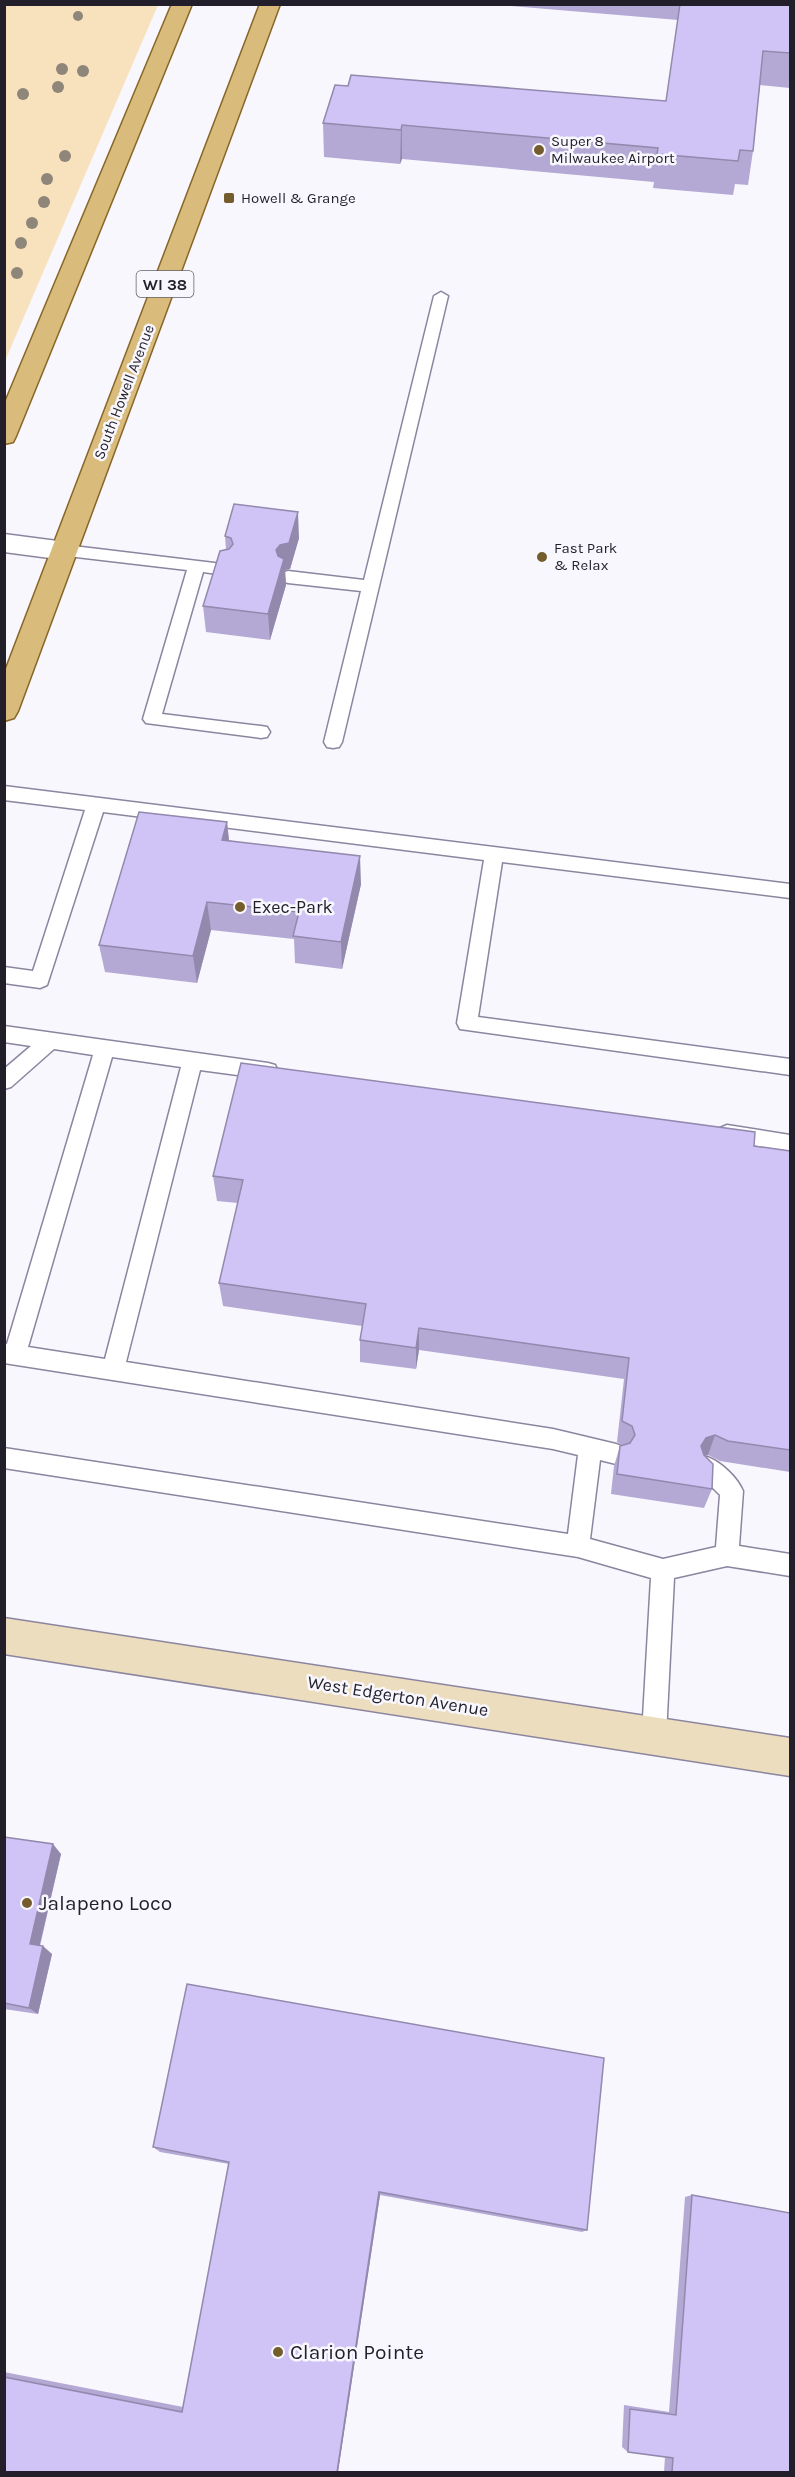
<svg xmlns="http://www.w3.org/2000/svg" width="795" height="2477" viewBox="0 0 795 2477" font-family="Karla,sans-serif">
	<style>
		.green { fill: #f8e2be }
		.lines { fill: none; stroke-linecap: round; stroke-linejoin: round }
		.lane-casing { stroke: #8b859f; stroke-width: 3 }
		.street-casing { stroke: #8b859f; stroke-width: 3 }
		.secondary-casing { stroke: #8b859f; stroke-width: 3 }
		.primary-casing { stroke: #886627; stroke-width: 3 }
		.lane { fill: #fff; fill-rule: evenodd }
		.street { fill: #fff; fill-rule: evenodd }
		.secondary { fill: #ecddbe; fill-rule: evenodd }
		.primary { fill: #d9bb7c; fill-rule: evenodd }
		.tree { fill: #8e8679 }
		.wall { fill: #b3a9d4 }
		.shaded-wall { fill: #9289ad }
		.building { fill: #d0c4f7; stroke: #9289ad; stroke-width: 1.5 }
		.poi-dot { fill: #755c2d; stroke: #f8f7fd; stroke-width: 2 }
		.labels { text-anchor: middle; stroke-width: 5; stroke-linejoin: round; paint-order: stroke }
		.far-poi-label { font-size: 15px; fill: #221f2a; stroke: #f8f7fd; text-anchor: start }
		.far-street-label { font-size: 15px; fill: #221f2a; stroke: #f8f7fd }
		.shield { fill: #f8f7fd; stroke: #626069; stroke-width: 1.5 }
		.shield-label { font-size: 16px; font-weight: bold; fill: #221f2a }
		.poi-label { font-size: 18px; fill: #221f2a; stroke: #f8f7fd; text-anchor: start }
		.street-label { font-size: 18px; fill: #221f2a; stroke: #f8f7fd }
		.near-poi-label { font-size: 21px; fill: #221f2a; stroke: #f8f7fd; text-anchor: start }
	</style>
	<rect width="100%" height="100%" fill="#f8f7fd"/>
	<!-- green -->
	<path class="green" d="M5,4L158,5L5,361L4,5Z"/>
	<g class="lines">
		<!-- lane casing -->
		<g class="lane-casing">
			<path id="lane" d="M441,292L448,296L342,742L339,747L333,748L327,747L324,742L361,591L288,583L282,581L280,577L282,573L288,571L364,580L434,296Z
				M65,545L231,565L233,569L231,573L225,575L203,572L162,714L261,726L267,727L270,732L267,737L261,738L146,723L143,719L187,570L59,555L57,551L59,547Z
				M4,786L790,884V898L502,862L478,1017L790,1059V1075L460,1029L457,1023L484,860L103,812L47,985L40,988L4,983V967L33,971L85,810L4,800Z
				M4,1026L268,1063L275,1065L278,1071L275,1077L268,1079L200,1070L126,1362L553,1429L616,1444L624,1447L627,1454L624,1461L616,1464L600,1460L590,1539L663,1559L716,1547L720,1495L699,1474L696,1467L699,1460L707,1457C721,1462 737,1477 743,1491L739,1546L790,1554V1576L727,1566L674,1578L666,1735L663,1744L654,1747L645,1744L642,1735L651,1578L578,1557L4,1468V1448L568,1534L578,1455L553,1449L4,1363V1343L7,1344L93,1055L54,1049L11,1087L4,1089V1069L31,1046L4,1042ZM112,1057L181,1067L105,1359L28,1347Z
				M727,1125L790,1135V1151L720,1140L717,1134L720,1128Z"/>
		</g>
		<!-- street casing -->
		<g class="street-casing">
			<path id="street" d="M4,534L65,542L74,545L78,551L74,557L65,560L4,552Z"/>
		</g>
		<!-- secondary casing -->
		<g class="secondary-casing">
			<path id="secondary" d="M4,1618L790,1738V1776L4,1654Z"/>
		</g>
		<!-- primary casing -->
		<g class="primary-casing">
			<path id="primary" d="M172,4H192L16,436L13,442L4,444V405Z
				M260,4H280L18,711L14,718L4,721V674Z"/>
		</g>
		<!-- lane -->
		<use href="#lane" class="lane"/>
		<!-- street -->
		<use href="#street" class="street"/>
		<!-- secondary -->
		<use href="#secondary" class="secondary"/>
		<!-- primary -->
		<use href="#primary" class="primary"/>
	</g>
	<!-- trees -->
	<g class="tree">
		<circle cx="78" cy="16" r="5"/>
		<circle cx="62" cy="69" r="6"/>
		<circle cx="83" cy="71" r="6"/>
		<circle cx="58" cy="87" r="6"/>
		<circle cx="23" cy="94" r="6"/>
		<circle cx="65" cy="156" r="6"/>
		<circle cx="47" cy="179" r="6"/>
		<circle cx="44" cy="202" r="6"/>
		<circle cx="32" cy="223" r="6"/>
		<circle cx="21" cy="243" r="6"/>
		<circle cx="17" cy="273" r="6"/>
	</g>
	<!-- wall -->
	<path class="wall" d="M487,4H790V88L760,85L753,151L748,185L735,184L733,195L653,188L654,182L402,159L400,164L324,157L323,123L666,101L678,20Z
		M225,536L299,538L290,569L285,570L286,585L270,640L206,632L203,606L226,550Z
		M227,822L229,840L361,884L342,969L295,963L294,939L211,930L197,983L105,972L99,945Z
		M754,1146L790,1151V1472L720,1461L708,1455L705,1456L712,1489L704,1508L611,1494L614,1466L620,1446L623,1445L617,1442L624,1379L419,1350L416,1369L360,1362V1340L362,1326L223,1306L219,1283L238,1203L217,1201L213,1176Z
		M4,1837L61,1854L40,1946L52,1954L38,2014L4,2009Z
		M153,2147L587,2230L582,2232L380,2195L338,2472H4V2372L183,2407L229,2164L160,2152Z
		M692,2195L790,2472H664L665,2457L628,2452L622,2447L624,2405L669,2412L685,2197Z"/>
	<!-- shaded-wall -->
	<path class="shaded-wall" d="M402,125V159L400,164L401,130Z
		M298,512L299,538L290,569L285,570L286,585L270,640L268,614L276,550Z
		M227,822L230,851L222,840Z
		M360,856L361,884L342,969L341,942Z
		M207,902L211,930L197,983L193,956Z
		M419,1328V1350L416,1369V1348Z
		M715,1435L708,1455L698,1458L701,1446L706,1438Z
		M53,1844L61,1854L38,1952L30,1944Z
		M43,1946L52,1954L38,2014L29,2008Z
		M379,2192L380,2195L338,2472H337Z"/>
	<!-- building -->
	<path class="building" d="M680,4H790V53L763,51L753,151L740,150L738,161L657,154L658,148L402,125L401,130L323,123L335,85L348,86L351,75L666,101Z
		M234,504L298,512L289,543L280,545L276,550L278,556L284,559L268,614L203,606L220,551L229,549L233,544L231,538L225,536Z
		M139,812L227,822L222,840L360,856L341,942L293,936L299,912L207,902L193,956L99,945Z
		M241,1063L755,1132L754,1146L790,1151V1450L728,1441L715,1435L706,1438L701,1446L704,1455L713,1464L712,1489L617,1474L620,1446L630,1443L635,1435L632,1426L622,1421L629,1358L419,1328L416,1348L360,1340L366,1304L219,1283L243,1180L213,1176Z
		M4,1837L53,1844L30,1944L43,1946L29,2008L4,2003Z
		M187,1984L604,2058L587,2230L379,2192L337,2472H4V2377L182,2412L229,2162L153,2147Z
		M692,2195L790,2213V2472H672L673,2458L628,2452L630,2409L676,2415Z"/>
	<!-- markers -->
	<g class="poi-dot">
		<circle cx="539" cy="150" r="6"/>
		<rect x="223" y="192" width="12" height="12" rx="3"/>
		<circle cx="542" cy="557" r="6"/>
		<circle cx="240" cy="907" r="6"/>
		<circle cx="27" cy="1903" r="6"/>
		<circle cx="278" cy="2352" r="6"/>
	</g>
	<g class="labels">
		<!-- far-poi labels -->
		<g class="far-poi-label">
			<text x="551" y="146">Super 8<tspan x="551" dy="17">Milwaukee Airport</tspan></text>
			<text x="241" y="203">Howell &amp; Grange</text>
			<text x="554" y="553">Fast Park<tspan x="554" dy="17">&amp; Relax</tspan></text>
		</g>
		<!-- far-street labels -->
		<g class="far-street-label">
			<text transform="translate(124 392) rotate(-69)" y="5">South Howell Avenue</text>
		</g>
		<!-- shield labels -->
		<rect class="shield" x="136.5" y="271" width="57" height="26" rx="4.5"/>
		<g class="shield-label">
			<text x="165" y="290">WI 38</text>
		</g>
		<!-- poi labels -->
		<g class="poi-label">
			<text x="252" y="913">Exec-Park</text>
		</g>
		<!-- street labels -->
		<g class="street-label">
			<text transform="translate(398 1696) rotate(9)" y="6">West Edgerton Avenue</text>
		</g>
		<!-- near-poi labels -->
		<g class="near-poi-label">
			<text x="39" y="1910">Jalapeno Loco</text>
			<text x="290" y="2359">Clarion Pointe</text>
		</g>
	</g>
	<!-- border -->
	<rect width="795" height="2477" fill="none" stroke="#221f2a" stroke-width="12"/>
</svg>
